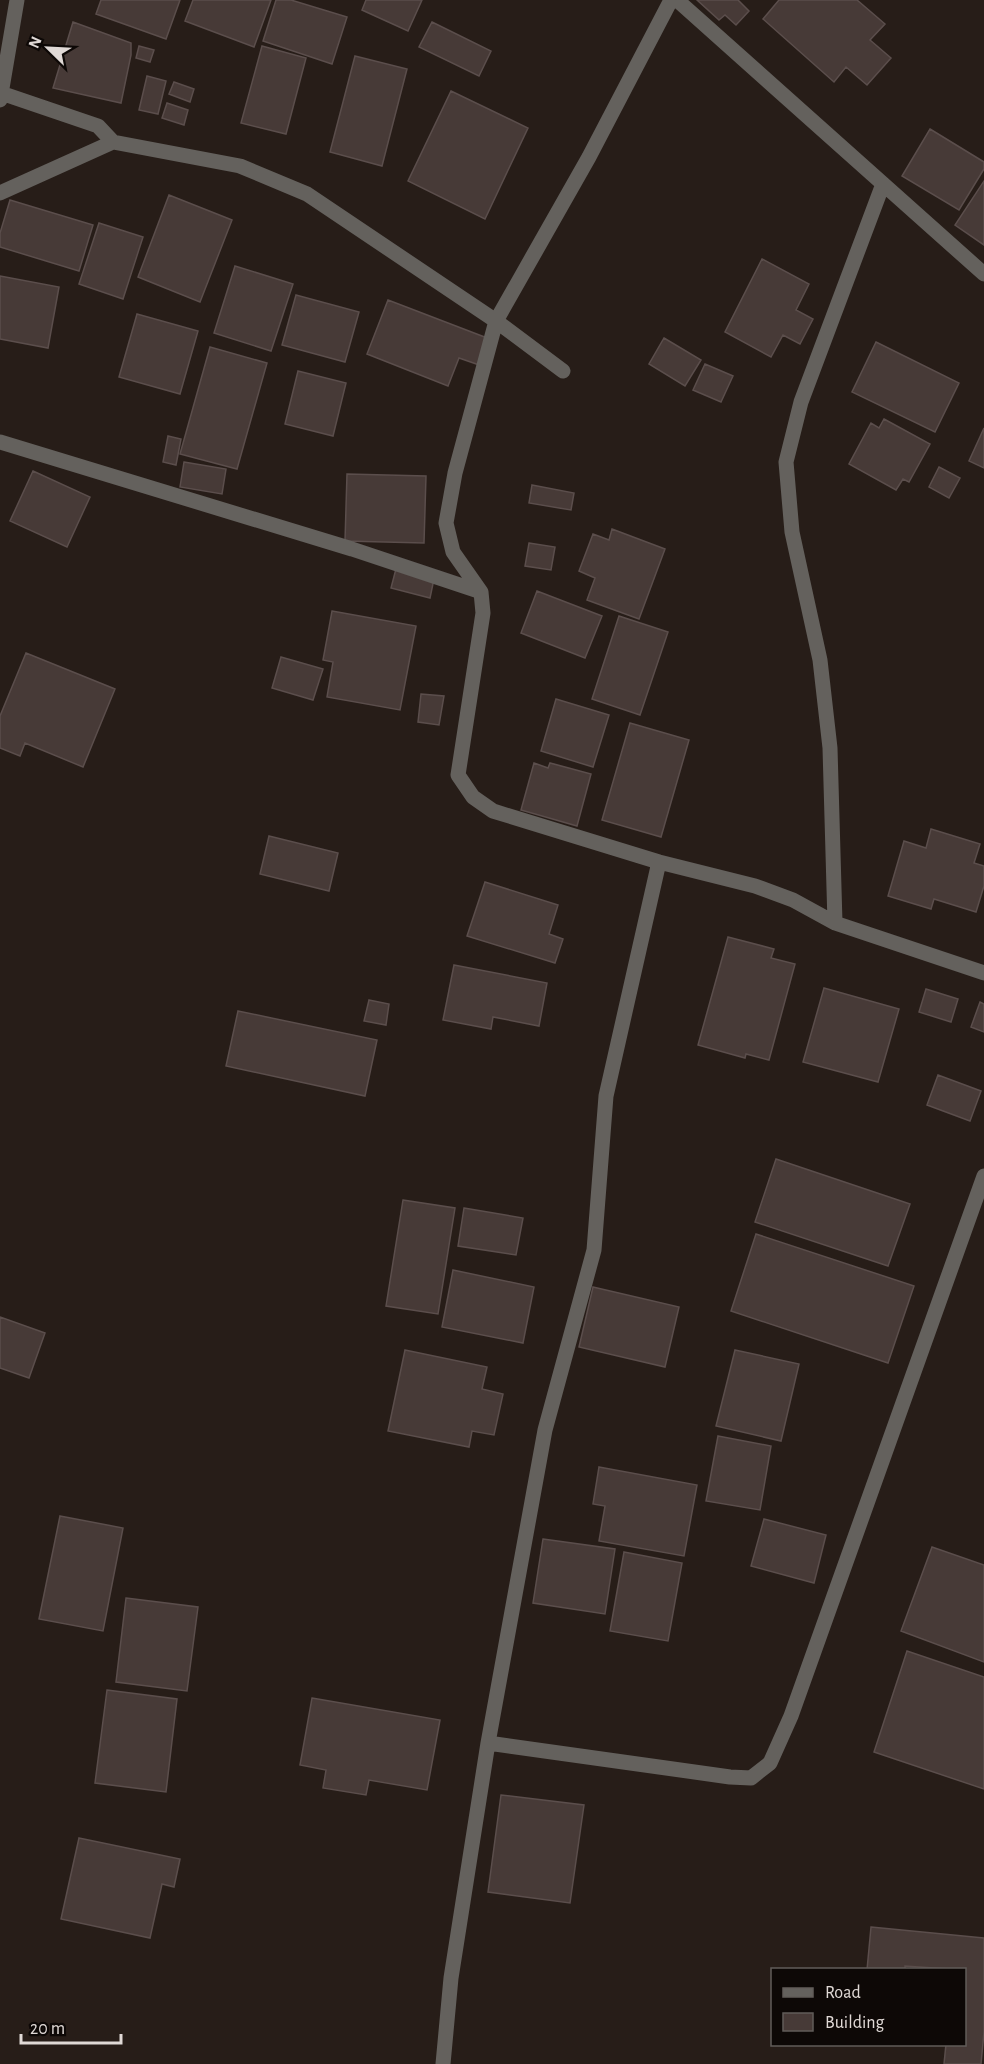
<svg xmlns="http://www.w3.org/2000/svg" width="984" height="2064" viewBox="0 0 984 2064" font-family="'Alegreya Sans',sans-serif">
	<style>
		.building { fill: #473a37; stroke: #5b4e4c; stroke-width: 1.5 }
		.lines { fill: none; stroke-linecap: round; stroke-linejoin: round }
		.minor { stroke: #64615d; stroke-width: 15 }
	</style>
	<rect width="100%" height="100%" fill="#271d18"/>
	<!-- building -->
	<path class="building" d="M101,0H180L166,39L96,14Z
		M193,0H271L254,47L185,21Z
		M276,0H291L347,17L332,64L263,41Z
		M366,0H422L408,31L362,10Z
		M697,0H738L749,11L736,25L725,15L719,20Z
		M779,0H857L885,24L870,40L891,58L867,85L846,67L834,82L763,19Z
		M73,22L131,43V55L121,103L53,88Z
		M432,22L491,51L479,76L419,47Z
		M139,46L154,50L150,62L136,58Z
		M262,46L306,58L286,134L241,123Z
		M355,56L407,69L382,166L330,152Z
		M147,76L166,81L158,114L139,110Z
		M174,82L194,89L190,102L169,94Z
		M451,91L528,128L485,219L408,181Z
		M167,103L188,110L184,125L162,118Z
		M930,129L984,162V169L959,210L902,176Z
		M984,181V245L955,225Z
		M169,195L232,220L200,302L138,277Z
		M10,200L93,225L79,271L0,247V233Z
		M99,223L143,237L123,299L79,284Z
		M762,259L809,284L796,310L813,319L800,344L783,335L771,357L725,332Z
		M235,266L293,284L271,351L214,333Z
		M0,276L59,287L48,348L0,339Z
		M296,295L359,312L345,362L282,345Z
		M388,300L495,341L485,367L459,358L448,386L367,354Z
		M137,314L198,331L180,394L119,377Z
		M664,338L701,360L685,386L649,364Z
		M876,342L959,383L935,432L852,392Z
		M210,347L267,363L237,469L180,454Z
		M705,364L733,376L721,402L693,390Z
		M298,371L346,383L333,436L285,424Z
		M884,419L930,444L909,482L903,479L896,490L849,464L871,423L879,428Z
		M984,428V468L969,461Z
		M168,436L181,439L176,465L163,462Z
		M184,462L226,469L222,494L180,487Z
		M939,467L960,478L949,498L929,487Z
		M33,471L90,497L67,547L10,521Z
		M347,474L426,476L424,543L345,541Z
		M532,485L574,493L571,510L529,503Z
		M612,529L665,549L639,619L587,600L595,578L579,571L593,534L609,540Z
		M529,543L555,547L551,570L525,566Z
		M397,565L435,574L430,598L391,588Z
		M537,591L602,616L585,658L521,633Z
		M332,611L416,626L400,710L327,697L333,662L323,660Z
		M619,616L668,632L640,715L592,699Z
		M26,653L115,689L83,767L25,743L20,756L0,748V716Z
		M281,657L323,669L313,700L272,688Z
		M421,694L444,696L439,725L418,722Z
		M556,699L609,715L593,767L541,751Z
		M630,723L689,740L661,837L602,820Z
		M534,763L548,768L550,763L591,774L577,826L521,810Z
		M931,829L980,844L974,863L984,866V886L976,912L934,899L931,909L888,896L904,841L926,848Z
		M269,836L338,853L329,891L260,874Z
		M485,882L558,905L549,934L563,939L555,963L467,936Z
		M728,937L774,949L771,958L795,964L769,1060L746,1054L745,1058L698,1045Z
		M454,965L547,983L539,1026L493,1017L491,1029L443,1020Z
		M824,988L899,1009L878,1082L803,1062Z
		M926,989L958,999L951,1022L919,1012Z
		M369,1000L389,1004L386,1025L364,1021Z
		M980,1002L984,1004V1032L971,1027Z
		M238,1011L377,1040L365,1096L226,1066Z
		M938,1075L981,1091L970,1121L927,1105Z
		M776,1159L910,1204L888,1266L755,1222Z
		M403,1200L455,1208L438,1314L386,1306Z
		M464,1208L523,1218L516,1255L458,1246Z
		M756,1234L914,1286L888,1363L731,1311Z
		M453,1270L534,1287L523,1343L442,1327Z
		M593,1287L679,1307L665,1367L579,1347Z
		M0,1317L45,1333L29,1378L0,1368Z
		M405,1350L487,1367L482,1389L503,1394L494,1435L472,1431L469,1447L388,1431Z
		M735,1350L799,1364L781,1441L716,1426Z
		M718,1436L771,1446L760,1510L706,1501Z
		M599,1467L697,1485L684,1556L599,1541L605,1506L593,1504Z
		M60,1516L123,1528L103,1631L39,1619Z
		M764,1519L826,1535L814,1583L751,1566Z
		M543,1539L615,1549L605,1614L533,1603Z
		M932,1547L984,1565V1662L901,1631Z
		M624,1552L682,1563L668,1641L610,1631Z
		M126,1598L198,1607L187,1691L116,1682Z
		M907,1651L984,1677V1789L874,1752Z
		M107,1690L177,1699L166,1792L95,1783Z
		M312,1698L440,1720L427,1790L369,1780L366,1795L323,1788L326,1770L300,1765Z
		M501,1795L584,1805L570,1903L488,1892Z
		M79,1838L180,1859L174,1887L162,1884L150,1938L61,1919Z
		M871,1927L984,1938V2032L981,2064H944L946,2044H964V1970L905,1966V1970H867Z"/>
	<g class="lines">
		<!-- minor -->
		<path class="minor" d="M671,0L589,157L496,321L455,473L446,523L453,552L481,592L483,613L458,775L473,797L493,811L659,862L755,886L793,900L835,923L984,973
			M677,0L984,274
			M1,93L98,126L113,142
			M0,100L17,0
			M0,193L113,142L240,166L307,194L496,321L563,371
			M0,442L352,549L481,592
			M835,923L830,748L820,660L792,532L786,462L801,402L883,184
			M488,1743L730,1777L751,1778L770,1763L791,1716L984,1176
			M443,2064L451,1978L488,1743L545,1430L594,1250L606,1096L659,862"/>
	</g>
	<!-- legend -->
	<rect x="771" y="1968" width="195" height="78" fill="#0d0806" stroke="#615c59" stroke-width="1.5"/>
	<rect x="783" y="1988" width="30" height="9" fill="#64615d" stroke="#615c59" stroke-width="1.5"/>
	<text x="825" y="1998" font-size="18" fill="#e0d9d6">Road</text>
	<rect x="783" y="2013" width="30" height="18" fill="#473a37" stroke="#615c59" stroke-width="1.5"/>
	<text x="825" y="2028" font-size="18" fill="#e0d9d6">Building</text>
	<!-- north arrow -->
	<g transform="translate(48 48) rotate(294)" stroke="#0d0806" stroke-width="4.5" paint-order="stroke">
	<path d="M0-4.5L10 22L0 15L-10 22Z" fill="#e0d9d6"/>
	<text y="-9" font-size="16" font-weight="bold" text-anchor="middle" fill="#e0d9d6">N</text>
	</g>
	<!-- scale -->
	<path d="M21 2034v9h100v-9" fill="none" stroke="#e0d9d6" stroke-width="3"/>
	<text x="30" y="2034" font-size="18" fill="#e0d9d6" stroke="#0d0806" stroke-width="4.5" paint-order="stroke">20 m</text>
</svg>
